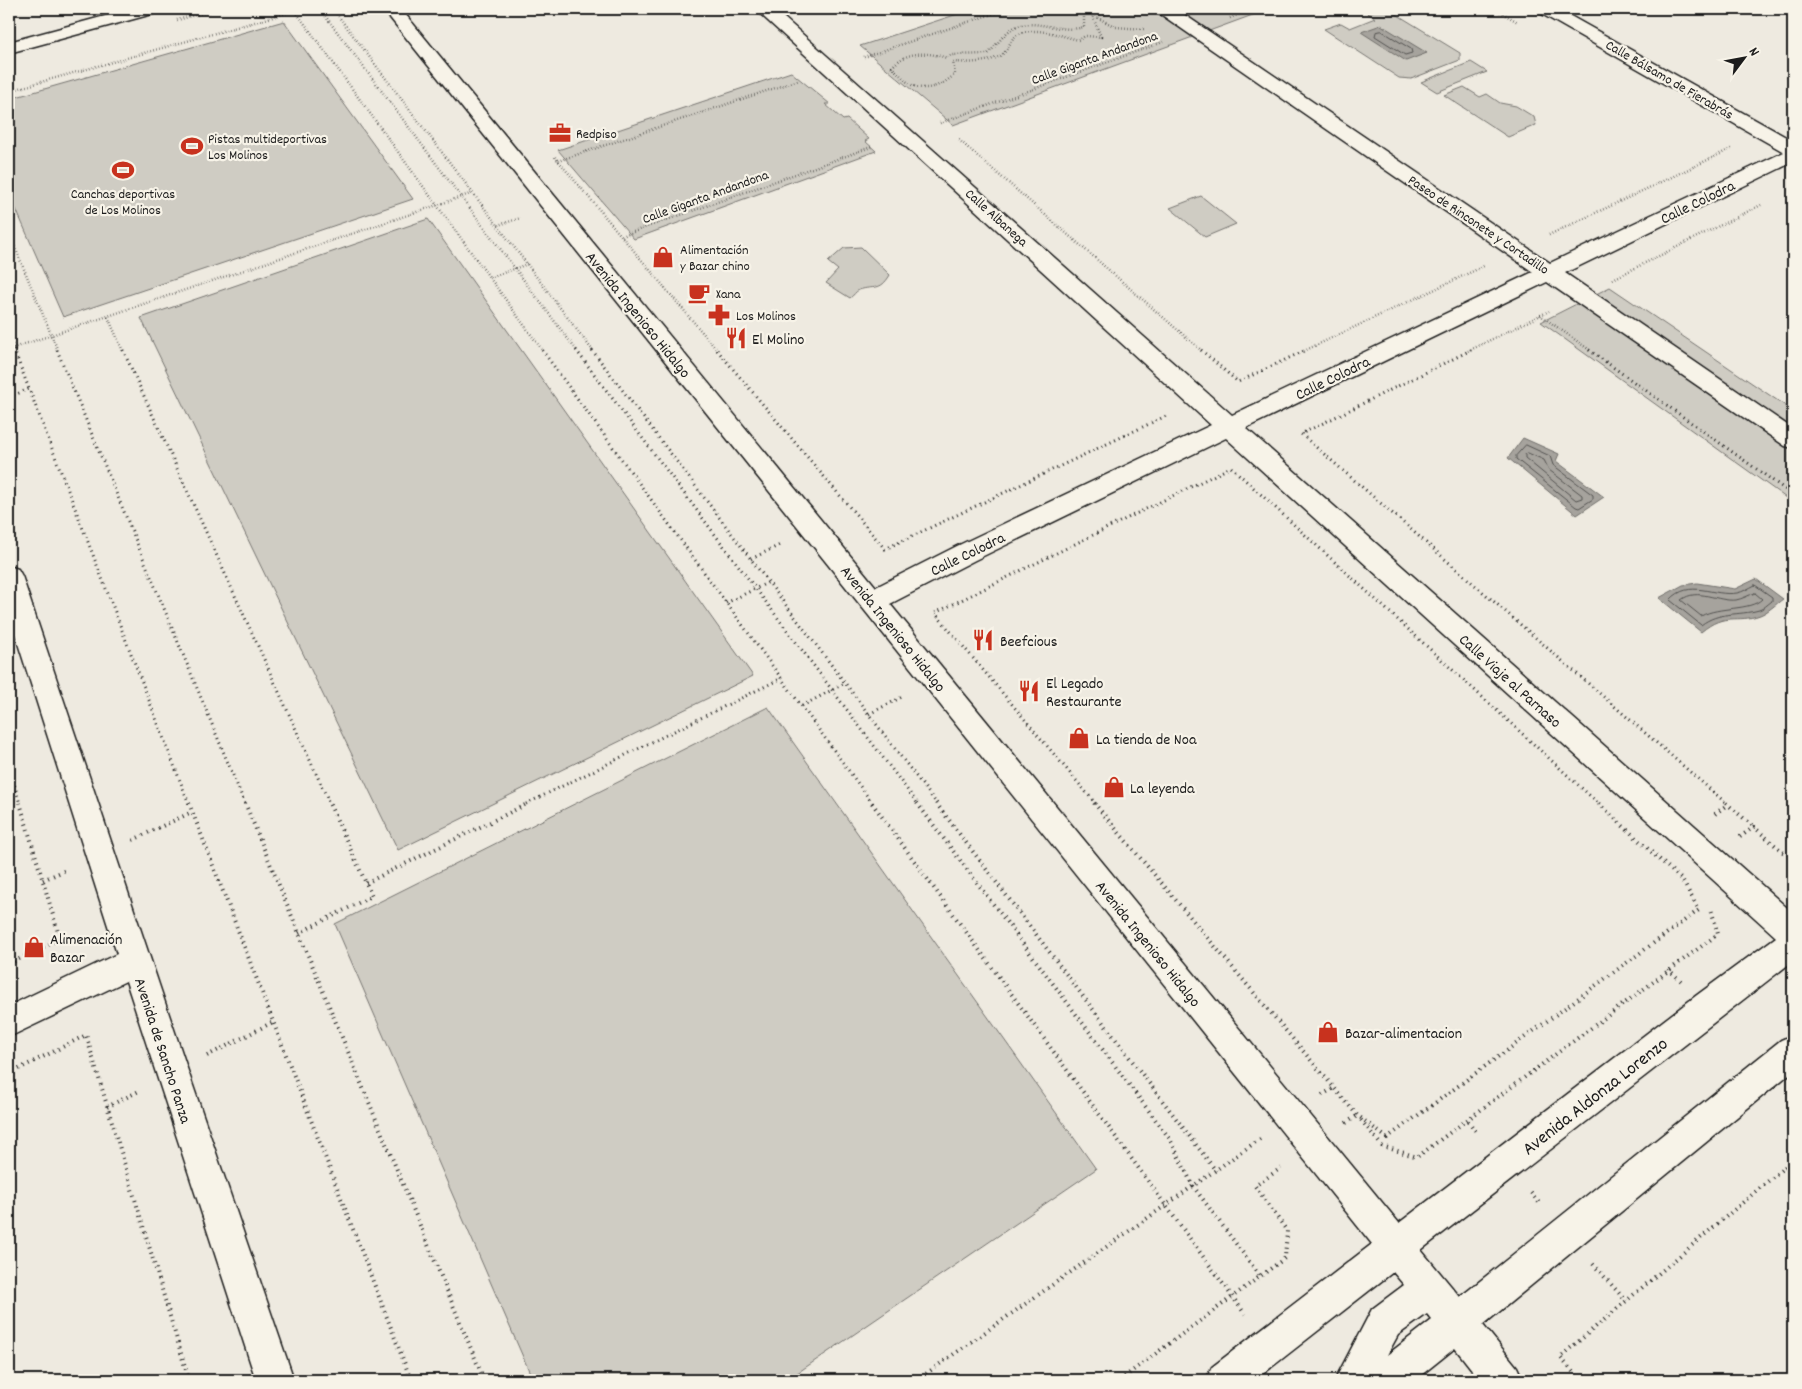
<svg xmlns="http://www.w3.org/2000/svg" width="1802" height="1389" viewBox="0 0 1802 1389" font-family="Dekko,sans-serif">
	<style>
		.green { fill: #cfccc3; stroke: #767470 }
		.water { fill: #a6a39d; stroke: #6f6d69 }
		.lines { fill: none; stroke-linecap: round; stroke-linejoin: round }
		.shore { stroke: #535250; stroke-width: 1 }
		.street-casing { stroke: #1c1c1c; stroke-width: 3 }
		.path-far2 { stroke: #1c1c1c; stroke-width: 2.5; stroke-dasharray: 0.5 2.5; stroke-linecap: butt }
		.path-far1 { stroke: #1c1c1c; stroke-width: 3; stroke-dasharray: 1 4; stroke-linecap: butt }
		.path { stroke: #1c1c1c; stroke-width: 4; stroke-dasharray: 1 4.5; stroke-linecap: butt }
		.street { fill: #f7f3e8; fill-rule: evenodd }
		.labels { text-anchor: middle; stroke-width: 4.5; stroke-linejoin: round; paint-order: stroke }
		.far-street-label { font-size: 14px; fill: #1c1c1c; stroke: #f7f3e8 }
		.far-poi-label { font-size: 14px; fill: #1c1c1c; stroke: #f7f3e8; text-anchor: start }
		.street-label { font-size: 16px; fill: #1c1c1c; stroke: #f7f3e8 }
		.poi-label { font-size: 16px; fill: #1c1c1c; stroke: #f7f3e8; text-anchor: start }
		.near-street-label { font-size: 19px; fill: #1c1c1c; stroke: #f7f3e8 }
	</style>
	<rect width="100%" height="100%" fill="#eeeae0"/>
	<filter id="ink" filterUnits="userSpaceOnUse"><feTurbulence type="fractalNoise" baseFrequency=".02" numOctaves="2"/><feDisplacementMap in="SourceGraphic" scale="10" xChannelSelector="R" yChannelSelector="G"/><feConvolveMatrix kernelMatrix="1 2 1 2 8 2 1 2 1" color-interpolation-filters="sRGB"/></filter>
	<g filter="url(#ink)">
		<!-- green -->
		<path class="green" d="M973,9H1269L953,125L860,46Z
			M1378,9H1388L1460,53V60L1411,79L1399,78L1324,29L1341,23L1350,28L1375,18L1367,13Z
			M284,21L413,199L63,317L9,193V99Z
			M1471,62L1487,72L1437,92L1421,82Z
			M791,72L830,104H825L843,120L847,119L869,139L865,141L876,151L634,239L558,150Z
			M1464,87L1480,97L1487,94L1500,103L1516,106L1534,117L1536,125L1508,137L1444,95Z
			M1201,196L1236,224L1205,237L1170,208Z
			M428,219L753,676L398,850L141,318Z
			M861,247L890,275C880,292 874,285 859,290C856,291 853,296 850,298L826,283L838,270L828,262L844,248Z
			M1610,287L1793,411V503L1541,322Z
			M768,707L1096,1169L787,1380H533L335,924Z"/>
		<!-- water -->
		<path class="water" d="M1381,25L1427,53L1406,61L1361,32Z
			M1523,438L1559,454L1556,461L1604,497L1577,515L1508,458Z
			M1756,579L1783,599C1776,604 1768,612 1760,615C1736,624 1726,611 1701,632L1659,598L1683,585L1697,583L1735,589Z"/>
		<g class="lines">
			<!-- shore -->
			<path class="shore" d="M1382,31L1411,49L1412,53L1405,55L1375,36L1376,32Z
				M1526,445L1550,456L1553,465L1593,495V499L1579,508L1576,507L1516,459V456Z
				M1528,453L1544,460L1549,470L1582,495V498L1576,500L1525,458V455Z
				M1755,585L1772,597V601C1768,604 1763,609 1759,610C1738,616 1719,611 1701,625L1670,600C1690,578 1713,597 1737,593C1743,592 1749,588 1755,585Z
				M1755,593L1762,599C1750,611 1719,606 1701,616L1681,600C1698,587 1717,602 1736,600C1742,599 1749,595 1755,593Z"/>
			<!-- street casing -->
			<g class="street-casing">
				<path id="street" d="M131,9H159L156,13L9,53V42Z
					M383,9H401L876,587L957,546L1211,425L755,9H774L1232,415L1533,272L1159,13L1156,9H1176L1550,263L1784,152L1540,13L1537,9H1558L1793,141V162L1565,273L1793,429V448L1785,446L1547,282L1246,428L1793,913V961L1421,1250L1460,1297L1781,1040L1793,1035V1071L1483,1325L1517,1367L1523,1380H1480L1455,1348L1415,1380H1335L1372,1309L1404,1285L1393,1272L1255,1380H1206L1212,1367L1372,1244ZM1226,438L1776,937L1697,995L1399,1223L890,604L975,560ZM1427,1314L1432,1320L1387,1355L1398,1335Z
					M9,566L18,569L22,576L189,1074L294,1380H256L126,981L9,1037V1006L117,954L9,615Z"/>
			</g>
			<!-- path-far2 -->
			<path class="path-far2" d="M294,9L543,351
				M320,9L577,351
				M333,9L593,351
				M1080,9L1084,17V27C1060,34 1034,17 1013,28C1003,34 996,46 988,54L951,55L947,58C927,52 907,50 892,67C899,73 905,82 914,86C928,92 945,84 955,74L953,62C968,63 998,64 1007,49C1011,43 1011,38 1019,34C1036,26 1061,36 1079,40L1085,36L1101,37L1092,15L1116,27L1144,29
				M1495,9L1518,22
				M1230,18L1254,9
				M177,20L218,9
				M864,57L1007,9
				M9,91L301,9
				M940,123L1163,42
				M959,140L1202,351
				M555,157L718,351
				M558,161L799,80
				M498,225L521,218
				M9,233L58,351
				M1549,235L1733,148
				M622,236L871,147
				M490,278L527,264
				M1613,279L1761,205
				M1540,315L1591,351
				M108,317L123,351
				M9,336L15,351
				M13,348L473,193
				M1304,351L1484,266
				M1468,351L1549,311"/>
			<!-- path-far1 -->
			<path class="path-far1" d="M14,350L189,804
				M57,350L245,804
				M123,350L330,804
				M542,350L873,804
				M576,350L918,804
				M592,350L937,804
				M717,350L885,549L1168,415
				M1201,350L1238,382L1306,350
				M1471,350L1301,434L1727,804
				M1589,350L1793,495
				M9,397L29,389
				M751,559L782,544
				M726,603L769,582
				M802,706L845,683
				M869,714L904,696
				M9,766L20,804
				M526,804L782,678
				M1096,804L935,613L1231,467L1599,804"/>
			<!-- path -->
			<path class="path" d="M189,803L411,1380
				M245,803L484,1380
				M872,803L1245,1314
				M917,803L1170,1139L1193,1186L1260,1276
				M936,803L1216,1171
				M1094,803L1357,1115L1387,1138L1699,910L1682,880L1598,803
				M1726,803L1754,827
				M1715,814L1728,804
				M1740,837L1754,827L1783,852L1793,857
				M133,840L192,812
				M43,880L68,869
				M366,883L529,803
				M299,933L372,896L329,803
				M9,964L60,939L20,803
				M1668,969L1681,981
				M207,1056L273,1022
				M9,1074L86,1035L189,1380
				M1322,1095L1334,1088
				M107,1107L139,1091
				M1361,1120L1382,1146L1417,1157L1718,934L1711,909
				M1468,1121L1478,1134
				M1346,1123L1357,1116
				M1531,1193L1541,1205
				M1593,1264L1626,1301
				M917,1380L1260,1139
				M1120,1380L1285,1258L1287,1231L1255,1186L1281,1168
				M1580,1380L1560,1357L1793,1160"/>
			<!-- street -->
			<use href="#street" class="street"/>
		</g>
	</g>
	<!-- icons -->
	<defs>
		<g id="office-bare" transform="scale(1.725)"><path d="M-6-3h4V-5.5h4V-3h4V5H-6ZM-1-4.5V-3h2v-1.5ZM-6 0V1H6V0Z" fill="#c8321e" stroke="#f7f3e8" stroke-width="2.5" paint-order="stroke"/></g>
		<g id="stadium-bare" transform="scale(1.725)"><path d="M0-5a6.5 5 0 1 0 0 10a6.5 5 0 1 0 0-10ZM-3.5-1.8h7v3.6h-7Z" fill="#c8321e" stroke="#f7f3e8" stroke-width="2.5" paint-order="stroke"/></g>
		<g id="shop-bare" transform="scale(1.725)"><path d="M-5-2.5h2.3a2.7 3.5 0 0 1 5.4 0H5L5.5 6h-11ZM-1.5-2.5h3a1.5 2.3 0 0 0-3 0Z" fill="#c8321e" stroke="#f7f3e8" stroke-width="2.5" paint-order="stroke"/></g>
		<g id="cafe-bare" transform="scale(1.725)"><path d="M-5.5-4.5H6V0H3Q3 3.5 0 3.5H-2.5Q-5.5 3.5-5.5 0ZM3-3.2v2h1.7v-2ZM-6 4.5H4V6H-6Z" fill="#c8321e" stroke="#f7f3e8" stroke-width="2.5" paint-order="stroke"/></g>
		<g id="pharmacy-bare" transform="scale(1.725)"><path d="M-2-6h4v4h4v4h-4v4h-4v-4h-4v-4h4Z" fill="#c8321e" stroke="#f7f3e8" stroke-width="2.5" paint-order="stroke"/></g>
		<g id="restaurant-bare" transform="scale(1.725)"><path d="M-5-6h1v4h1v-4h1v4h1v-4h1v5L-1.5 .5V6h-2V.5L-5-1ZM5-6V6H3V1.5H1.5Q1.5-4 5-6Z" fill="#c8321e" stroke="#f7f3e8" stroke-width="2.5" paint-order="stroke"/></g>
	</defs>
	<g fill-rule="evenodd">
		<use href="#office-bare" x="560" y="133"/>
		<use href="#stadium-bare" x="192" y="146"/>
		<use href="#stadium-bare" x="123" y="170"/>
		<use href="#shop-bare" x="663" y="257"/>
		<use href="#cafe-bare" x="699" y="293"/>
		<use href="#pharmacy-bare" x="719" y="315"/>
		<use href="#restaurant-bare" x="736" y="338"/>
		<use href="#restaurant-bare" x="983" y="640"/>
		<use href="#restaurant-bare" x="1029" y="691"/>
		<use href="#shop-bare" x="1079" y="738"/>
		<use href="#shop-bare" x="1114" y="787"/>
		<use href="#shop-bare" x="34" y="947"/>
		<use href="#shop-bare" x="1328" y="1032"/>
	</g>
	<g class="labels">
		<!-- far-street labels -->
		<g class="far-street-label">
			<text transform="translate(1094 57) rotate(-20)" y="5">Calle Giganta Andandona</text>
			<text transform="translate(1670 79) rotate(30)" y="5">Calle Bálsamo de Fierabrás</text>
			<text transform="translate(705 196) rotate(-20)" y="5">Calle Giganta Andandona</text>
			<text transform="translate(997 217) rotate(42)" y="5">Calle Albanega</text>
			<text transform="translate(1479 224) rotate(34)" y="5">Paseo de Rinconete y Cortadillo</text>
		</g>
		<!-- far-poi labels -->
		<g class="far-poi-label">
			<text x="576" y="138">Redpiso</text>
			<text x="208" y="143">Pistas multideportivas<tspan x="208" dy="16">Los Molinos</tspan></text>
			<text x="123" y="198" text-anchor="middle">Canchas deportivas<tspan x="123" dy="16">de Los Molinos</tspan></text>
			<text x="680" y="254">Alimentación<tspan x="680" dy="16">y Bazar chino</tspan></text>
			<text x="716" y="298">Xana</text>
			<text x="736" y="320">Los Molinos</text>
		</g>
		<!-- street labels -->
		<g class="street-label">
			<text transform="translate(1697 201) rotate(-26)" y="6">Calle Colodra</text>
			<text transform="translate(639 314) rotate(51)" y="6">Avenida Ingenioso Hidalgo</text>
			<text transform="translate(1332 377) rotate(-26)" y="6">Calle Colodra</text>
			<text transform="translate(967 553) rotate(-26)" y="6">Calle Colodra</text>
			<text transform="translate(894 628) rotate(51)" y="6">Avenida Ingenioso Hidalgo</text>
			<text transform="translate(1511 680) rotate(42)" y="6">Calle Viaje al Parnaso</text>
			<text transform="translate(1149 943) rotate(51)" y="6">Avenida Ingenioso Hidalgo</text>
			<text transform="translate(164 1050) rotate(72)" y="6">Avenida de Sancho Panza</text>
		</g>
		<!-- poi labels -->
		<g class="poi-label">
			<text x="752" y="344">El Molino</text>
			<text x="1000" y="646">Beefcious</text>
			<text x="1046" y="688">El Legado<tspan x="1046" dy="18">Restaurante</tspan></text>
			<text x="1096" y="744">La tienda de Noa</text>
			<text x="1130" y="793">La leyenda</text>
			<text x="50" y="944">Alimenación<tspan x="50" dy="18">Bazar</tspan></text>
			<text x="1345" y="1038">Bazar-alimentacion</text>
		</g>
		<!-- near-street labels -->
		<g class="near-street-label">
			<text transform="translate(1594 1095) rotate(-38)" y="7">Avenida Aldonza Lorenzo</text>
		</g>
	</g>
	<!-- margin -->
	<rect width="1802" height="1389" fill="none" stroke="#f7f3e8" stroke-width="30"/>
	<rect x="15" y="15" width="1772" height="1359" fill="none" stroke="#1c1c1c" stroke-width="2" filter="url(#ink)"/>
	<!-- north arrow -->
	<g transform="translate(1744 58) rotate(58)" stroke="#f7f3e8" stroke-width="4" paint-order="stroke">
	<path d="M0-4L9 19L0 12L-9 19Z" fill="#1c1c1c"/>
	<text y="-8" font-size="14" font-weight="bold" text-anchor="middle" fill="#1c1c1c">N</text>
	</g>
</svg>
